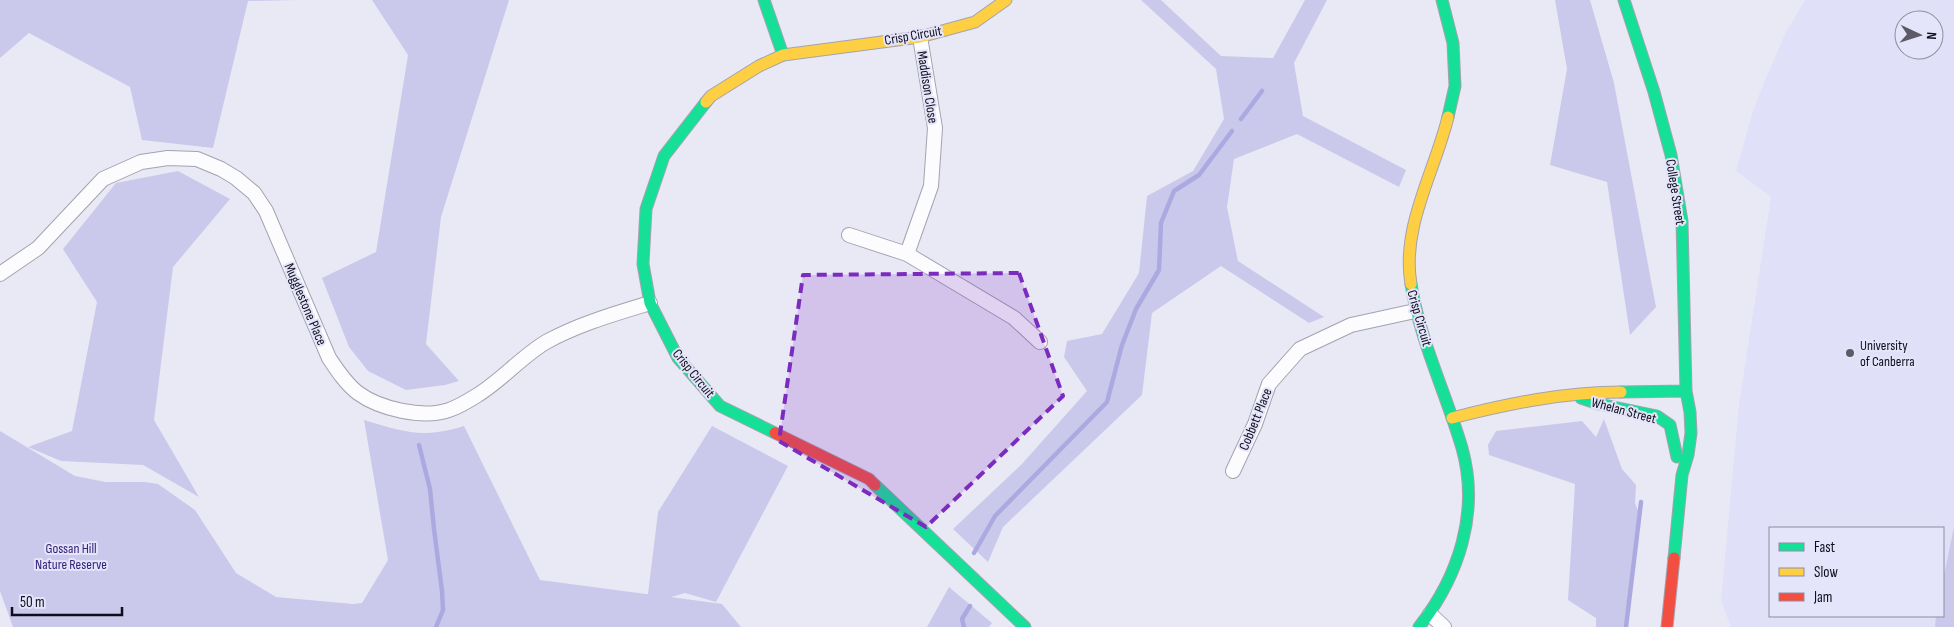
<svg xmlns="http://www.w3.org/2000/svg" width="1954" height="627" viewBox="0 0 1954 627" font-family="'Sofia Sans Condensed',sans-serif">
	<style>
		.built { fill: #e0e0f9; fill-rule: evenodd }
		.green { fill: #cac9eb }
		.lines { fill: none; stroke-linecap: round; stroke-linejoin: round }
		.stream { stroke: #aba9e0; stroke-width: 4.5 }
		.street-casing { stroke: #a3a3af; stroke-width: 16 }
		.fast-casing { stroke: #a3a3af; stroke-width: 13 }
		.slow-casing { stroke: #a3a3af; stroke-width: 13 }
		.jam-casing { stroke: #a3a3af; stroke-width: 13 }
		.street { stroke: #fcfcfe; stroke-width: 14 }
		.fast { stroke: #16e098; stroke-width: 11 }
		.slow { stroke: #ffcf43; stroke-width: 11 }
		.jam { stroke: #f24e42; stroke-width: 11 }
		.marked { fill: #7b2cbf; fill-opacity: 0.2; stroke: #7b2cbf; stroke-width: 4; stroke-dasharray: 10 6; stroke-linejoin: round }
		.poi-dot { fill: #5b5a66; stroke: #e4e4fa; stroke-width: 2 }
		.labels { text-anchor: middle; stroke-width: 4; stroke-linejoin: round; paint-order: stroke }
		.street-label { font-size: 14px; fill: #0e0d19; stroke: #e4e4fa }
		.poi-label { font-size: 14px; fill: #0e0d19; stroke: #e4e4fa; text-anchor: start }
		.park-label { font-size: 14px; fill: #342278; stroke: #e4e4fa }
	</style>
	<rect width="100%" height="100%" fill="#e9e9f5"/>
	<!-- built -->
	<path class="built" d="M1805,0H1954V627H1731L1721,601L1739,404L1771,197L1736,171L1753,111L1765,80L1786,32ZM1904,20H1934V50H1904ZM1770,528H1943V616H1770Z"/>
	<!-- green -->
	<path class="green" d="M0,0H296L248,1L213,148L142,140L130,87L29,33L0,58Z
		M372,0H509L441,217L426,344L459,381L445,385L406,390L368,371L349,347L322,278L376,252L408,55Z
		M1141,0H1161L1221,56L1273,58L1305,0H1327L1294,63L1303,116L1406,170L1399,187L1297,134L1234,159L1227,207L1238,261L1324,317L1309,323L1221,266L1152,313L1142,395L1003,527L988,562L953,529L1021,465L1087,391L1064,357L1067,341L1102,334L1139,273L1147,196L1193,171L1224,119L1216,69Z
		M1555,0H1590L1614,83L1656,307L1630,335L1607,182L1550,165L1567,69Z
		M178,171L230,199L173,267L154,420L199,497L143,465L61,461L28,447L72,431L97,302L63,249L116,183Z
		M1604,419L1622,469L1636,485L1635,503L1638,511L1630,578L1626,627H1596V618L1568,600L1575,484L1489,455L1488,445L1496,431L1582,421L1596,437Z
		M364,420C405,432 422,439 464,426L540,580L646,594H648L658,512L712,426L788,466L716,602L685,593L671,597L722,604L741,627H13L0,591V431L75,476L106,482H145L158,484L195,510L236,573L276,597L353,604L362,603L388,560Z
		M1954,527V627H1935L1936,616H1943V580Z
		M949,587L992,623L989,627H927Z"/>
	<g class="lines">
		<!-- stream -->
		<path class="stream" d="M1241,119L1262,91
			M419,445L430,489L434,529L442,591L443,610L436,627
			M974,553L995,516L1107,402L1122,345L1136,309L1159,270L1161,223L1174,191L1199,175L1232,131
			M964,627L962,619L970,606
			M1626,627L1641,502"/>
		<!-- street casing -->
		<g class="street-casing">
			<path id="street" d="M849,235L907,254L1014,318L1040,342
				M907,254L931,186L935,128L920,37
				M0,274L38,248L103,179L141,162L168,158L197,159L221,169L236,178L254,193L266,211L329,358C337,370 346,384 358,393C380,409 423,419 449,410C458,407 468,401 476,396C501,381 521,357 546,342C579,324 614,314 650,303
				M1233,471L1255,424L1269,384L1300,349L1351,325L1415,311
				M1430,614L1444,627"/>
		</g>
		<!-- fast casing -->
		<g class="fast-casing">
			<path id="fast" d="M764,0L783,55
				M1442,0L1453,43L1455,86L1448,117
				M1624,0L1654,92L1671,155L1682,221L1686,391L1690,412L1691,433L1688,455L1682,475L1674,558
				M706,102L664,156L646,209L643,264L650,303L678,358L720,406L775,433
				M1411,284C1420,341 1446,393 1462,448C1480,512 1459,576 1419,627
				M1621,392L1686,391
				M1581,398L1599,404L1657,416L1670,425L1677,457
				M875,485L1025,627"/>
		</g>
		<!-- slow casing -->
		<g class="slow-casing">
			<path id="slow" d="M706,102L711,96L759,66L783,55L920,37L975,22L1006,0
				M1411,284C1401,227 1435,171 1448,117
				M1452,418C1507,404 1564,392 1621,392"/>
		</g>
		<!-- jam casing -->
		<g class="jam-casing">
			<path id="jam" d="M775,433L869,479L875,485
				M1667,627L1674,558"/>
		</g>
		<!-- street -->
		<use href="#street" class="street"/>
		<!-- fast -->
		<use href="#fast" class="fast"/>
		<!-- slow -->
		<use href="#slow" class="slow"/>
		<!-- jam -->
		<use href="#jam" class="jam"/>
	</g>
	<!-- marked area -->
	<path class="marked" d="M1019,273L1063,396L926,527L779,441L803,275Z"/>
	<!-- markers -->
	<circle class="poi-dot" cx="1850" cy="353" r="5"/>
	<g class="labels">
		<!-- street labels -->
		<g class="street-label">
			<text transform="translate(913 35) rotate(-10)" y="5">Crisp Circuit</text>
			<text transform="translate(928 87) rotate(81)" y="5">Maddison Close</text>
			<text transform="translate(1676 192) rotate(81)" y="5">College Street</text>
			<text transform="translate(306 304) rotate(67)" y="5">Mugglestone Place</text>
			<text transform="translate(1420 318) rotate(74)" y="5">Crisp Circuit</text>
			<text transform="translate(694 373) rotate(51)" y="5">Crisp Circuit</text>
			<text transform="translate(1624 410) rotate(15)" y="5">Whelan Street</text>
			<text transform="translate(1255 419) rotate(-68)" y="5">Cobbett Place</text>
		</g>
		<!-- poi labels -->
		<g class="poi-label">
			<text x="1860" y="350">University<tspan x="1860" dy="16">of Canberra</tspan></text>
		</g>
		<!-- park labels -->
		<g class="park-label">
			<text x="71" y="553">Gossan Hill<tspan x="71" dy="16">Nature Reserve</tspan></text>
		</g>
	</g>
	<!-- legend -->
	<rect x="1769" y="527" width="175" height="90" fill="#e4e4fa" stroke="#8e8ea0"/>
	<rect x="1779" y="543" width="25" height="8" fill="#16e098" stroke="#8e8ea0"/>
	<text x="1814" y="552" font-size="15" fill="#0e0d19">Fast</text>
	<rect x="1779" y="568" width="25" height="8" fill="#ffcf43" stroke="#8e8ea0"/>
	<text x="1814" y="577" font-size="15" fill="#0e0d19">Slow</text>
	<rect x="1779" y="593" width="25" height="8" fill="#f24e42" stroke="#8e8ea0"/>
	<text x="1814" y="602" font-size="15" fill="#0e0d19">Jam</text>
	<!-- north arrow -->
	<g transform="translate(1919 35) rotate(94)"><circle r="24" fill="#e4e4fa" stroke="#8e8ea0"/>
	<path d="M0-4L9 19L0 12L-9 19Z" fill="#5b5a66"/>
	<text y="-8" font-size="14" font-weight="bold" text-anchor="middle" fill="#0e0d19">N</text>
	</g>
	<!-- scale -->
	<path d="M12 607v8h110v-8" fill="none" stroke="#0e0d19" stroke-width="2.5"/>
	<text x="20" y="607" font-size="15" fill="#0e0d19" stroke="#e4e4fa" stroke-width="4" paint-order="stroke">50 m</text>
</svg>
